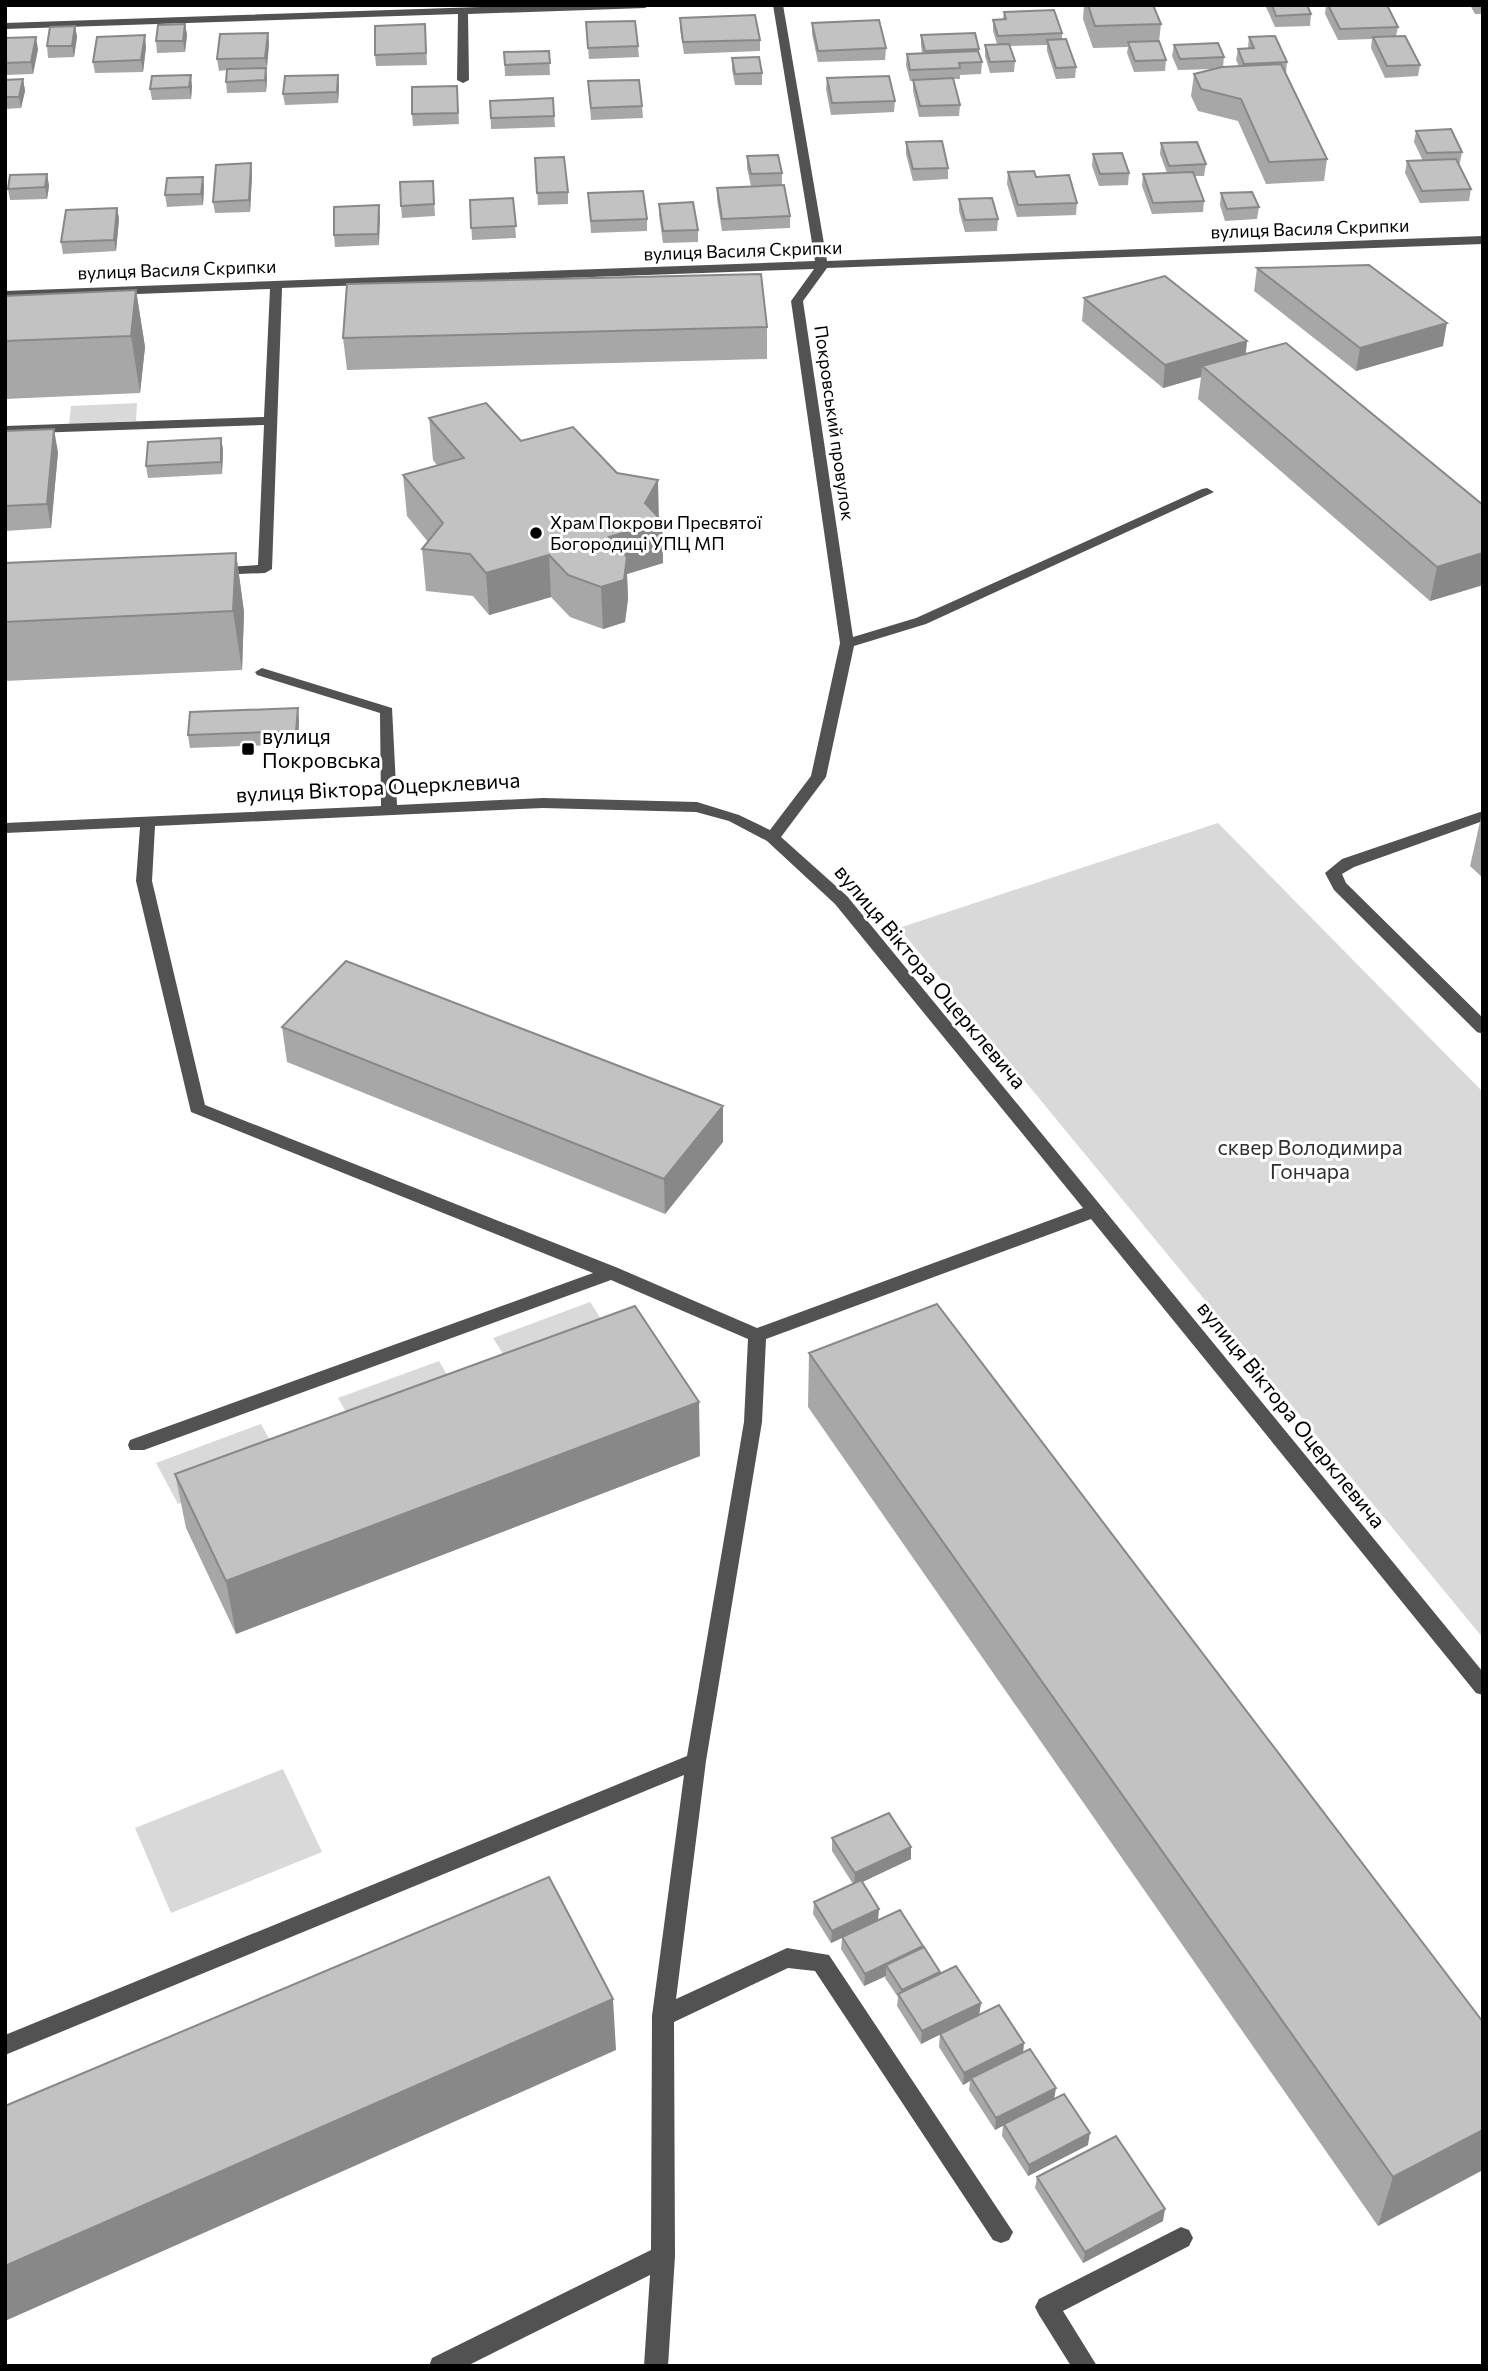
<svg xmlns="http://www.w3.org/2000/svg" width="1488" height="2371" viewBox="0 0 1488 2371" font-family="Commissioner,sans-serif">
	<style>
		.green { fill: #d9d9d9 }
		.lines { fill: none; stroke-linecap: round; stroke-linejoin: round }
		.minor { fill: #525252; fill-rule: evenodd }
		.wall { fill: #a7a7a7 }
		.shaded-wall { fill: #888 }
		.building { fill: #c2c2c2; stroke: #888; stroke-width: 2 }
		.poi-dot { fill: #000; stroke: #fff; stroke-width: 2.5 }
		.labels { text-anchor: middle; stroke-width: 6; stroke-linejoin: round; paint-order: stroke }
		.far-street-label { font-size: 18px; fill: #000; stroke: #fff }
		.far-poi-label { font-size: 18px; fill: #000; stroke: #fff; text-anchor: start }
		.poi-label { font-size: 21px; fill: #000; stroke: #fff; text-anchor: start }
		.street-label { font-size: 21px; fill: #000; stroke: #fff }
		.park-label { font-size: 21px; fill: #303030; stroke: #fff }
	</style>
	<rect width="100%" height="100%" fill="#fff"/>
	<!-- green -->
	<path class="green" d="M137,403L136,421L69,424L71,406Z
		M1218,823L1483,1092V1638L899,928Z
		M590,1302L615,1340L517,1376L493,1338Z
		M439,1361L462,1400L361,1438L338,1398Z
		M261,1424L283,1464L178,1504L156,1463Z
		M283,1769L322,1852L171,1913L135,1828Z"/>
	<g class="lines">
		<!-- minor -->
		<path class="minor" d="M538,5H650L645,8L468,14L469,80L463,83L457,80L458,14L5,29V23Z
			M773,5H783L827,261L1483,236V244L827,268L803,301L853,637L916,618L1202,489L1207,488L1214,492L926,624L854,646L826,777L781,837L847,896L1483,1672V1695L1476,1693L1091,1219L766,1339L762,1422L706,1761L676,1999L787,1948L829,1955L1013,2232L1009,2240L1001,2243L993,2240L815,1971L788,1968L674,2022L675,2256L668,2366H644L650,2275L467,2366H429L432,2358L651,2250L652,2016L684,1775L5,2055V2035L687,1756L744,1422L748,1339L611,1280L144,1450H130L128,1445L130,1440L593,1273L191,1112L136,881L140,827L5,833V823L381,806L380,713L257,675L255,672L262,668L392,708L397,805L543,798L697,802L739,815L770,830L811,776L840,643L791,301L814,269L282,288L272,569L265,573L215,575L210,574V568L258,565L264,425L5,434V426L264,417L270,289L5,299V291L815,261ZM543,808L696,812L729,821L767,841L835,904L1083,1208L757,1328L618,1268L205,1105L152,881L155,826Z
			M1483,811V821L1354,867L1342,874L1346,883L1483,1018V1034L1477,1032L1334,890L1325,873L1342,859Z
			M1181,2227L1189,2230L1193,2238L1189,2246L1063,2311L1097,2366H1071L1039,2315L1035,2307L1039,2299Z"/>
	</g>
	<!-- wall -->
	<path class="wall" d="M1084,5H1153L1161,24L1159,42L1166,60L1165,71L1134,72L1127,53L1128,47L1093,48L1083,19Z
		M1267,5H1307L1311,14L1310,26L1275,27L1266,7Z
		M1326,5H1387L1398,27L1396,36L1420,65L1418,76L1385,78L1371,48L1372,39L1338,40L1325,14Z
		M1470,5H1483V14H1475Z
		M1004,12L1062,33V39L1076,67L1075,78L1056,79L1047,51V45L1010,46L1015,61L1014,72L990,73L985,56V45L997,44L993,31V20L1003,19Z
		M680,18L760,40V51L684,54L680,29Z
		M586,22L638,46L639,57L589,59Z
		M812,23L886,48L885,60L818,62L812,34Z
		M185,24L187,35L185,52L157,53L156,41Z
		M425,24L427,65L376,66L375,55Z
		M75,26L77,37L74,57L48,58L47,46Z
		M268,33L269,44L266,69L267,79L266,92L227,93L226,82L227,70L219,71L217,59Z
		M921,35L979,49V54L982,62L981,74L960,75V79H953L960,105L959,116L919,117L913,91V81H910L906,65L907,54L922,53L921,46Z
		M1249,37L1287,62L1286,73L1327,159L1324,181L1266,184L1238,121L1198,111L1191,96L1194,74L1215,69L1178,70L1172,56L1174,45L1224,57L1223,67L1239,66L1236,60L1238,49L1248,48Z
		M5,38L38,49L33,74L5,75Z
		M146,47L143,72L95,73L93,62Z
		M549,51L550,75L505,76L504,52Z
		M732,58L762,73V85H735L732,70Z
		M338,75L339,86L338,103L285,105L283,94Z
		M827,78L895,101L894,112L831,115L826,89Z
		M23,79L25,91L21,108L5,109V80Z
		M588,81L642,106L643,118L591,120Z
		M192,86L191,99L152,100L150,89Z
		M457,86L459,124L413,126L412,114Z
		M553,98L555,127L491,129L490,101Z
		M1416,131L1462,152L1460,163L1458,164L1471,189L1469,201L1420,203L1405,173L1407,161H1423L1414,142Z
		M906,142L948,168V179L913,181L906,154Z
		M1161,143L1206,164L1204,176H1195L1204,201L1203,212L1152,214L1142,186L1143,174L1167,173L1160,154Z
		M1093,154L1129,173L1128,185L1099,186L1092,166Z
		M747,156L782,173V185L751,186L747,168Z
		M535,158L568,192V204L538,205Z
		M251,163L252,175L250,212L215,213L213,202Z
		M1008,172L1077,203L1076,215L1017,217L1007,184Z
		M47,174L49,186L47,199L10,200L8,189Z
		M203,177L204,188L203,205L167,207L165,195Z
		M433,181L435,216L402,218L401,206Z
		M717,188L790,216V228L722,231L717,199Z
		M588,193L647,219V231L591,233Z
		M1221,193L1259,207L1257,219L1225,221L1220,205Z
		M513,198L516,238L472,240L470,200Z
		M959,199L998,219L997,231L965,232L959,211Z
		M659,204L698,230V242L663,243L659,215Z
		M379,205V245L335,247L334,235Z
		M117,208L119,219L116,251L63,254L61,242Z
		M1257,268L1443,346L1356,371L1254,291Z
		M136,290L145,347L140,393L5,399V296Z
		M1084,298L1247,341L1246,354L1483,505V585L1430,601L1198,399L1201,377L1163,388L1082,321Z
		M767,327V359L347,370L343,338Z
		M429,418L521,441L659,518L662,521L663,563L627,574L628,599L625,622L603,629L570,617L551,597L489,615L473,596L426,591L422,549L428,542L407,516L403,475L437,465L433,460Z
		M5,431L58,452L51,528L5,531Z
		M221,438L223,450L222,474L148,478L146,466Z
		M236,553L244,612L242,670L5,681V563Z
		M299,720L298,744L190,748L188,735Z
		M1483,812V878L1470,866L1482,813Z
		M282,1027L723,1142L665,1214L287,1062Z
		M809,1353L1483,2022L1378,2226L808,1407Z
		M700,1456L236,1634L186,1528L175,1474Z
		M832,1838L911,1847V1859L862,1882L878,1920L923,1948L940,1972V1974L981,2003L979,2015L921,2044L897,2006L898,1997L885,1978L886,1976L864,1986L841,1949L842,1938L831,1943L813,1914L814,1902L853,1884L832,1851Z
		M940,2034L1023,2052L1054,2099L1088,2145L1028,2176L1002,2136L1003,2125L995,2130L969,2090L970,2081L963,2085L939,2047Z
		M1037,2177L1163,2221L1083,2263L1035,2188Z"/>
	<!-- shaded-wall -->
	<path class="shaded-wall" d="M185,24L187,35L185,52L183,41Z
		M75,26L77,37L74,57L72,46Z
		M268,33L269,44L267,69L265,58Z
		M145,35L146,47L143,72L141,60Z
		M36,37L38,49L33,74L31,62Z
		M266,68L267,79L266,92L265,80Z
		M191,75L192,86L191,99L189,87Z
		M338,75L339,86L338,103L337,92Z
		M23,79L25,91L21,108L19,97Z
		M251,163L252,175L250,212L249,200Z
		M47,174L49,186L47,199L45,187Z
		M203,177L204,188L203,205L201,194Z
		M379,205L380,217L379,245L378,234Z
		M117,208L119,219L116,251L114,240Z
		M136,290L145,347L140,393L131,336Z
		M1447,323L1443,346L1356,371L1360,348Z
		M1247,341L1244,365L1202,366L1201,377L1163,388L1165,365Z
		M54,429L58,452L51,528L47,504Z
		M221,438L223,450L222,474L221,462Z
		M658,480L659,521H662L663,563L627,574L628,599L625,622L603,629L601,587L609,537L645,503Z
		M236,553L244,612L242,670L233,611Z
		M1483,553V585L1430,601L1437,567Z
		M549,555L551,597L489,615L486,573Z
		M298,708L299,720L298,744L296,731Z
		M723,1106V1142L665,1214L664,1179Z
		M699,1402L700,1456L236,1634L226,1581Z
		M911,1847V1859L854,1886L855,1873Z
		M879,1909L878,1921L831,1943L832,1931Z
		M923,1946L922,1958L886,1965V1976L864,1986L865,1974Z
		M940,1972L939,1984L901,1999L902,1990Z
		M613,1999L616,2050L5,2321V2266Z
		M981,2003L979,2015L921,2044L922,2031Z
		M1024,2043L1023,2055L971,2078L970,2081L963,2085L964,2073Z
		M1056,2088L1054,2100L995,2130L996,2118Z
		M1483,2130V2170L1378,2226L1393,2177Z
		M1090,2133L1088,2145L1028,2176L1029,2165Z
		M1165,2209L1163,2221L1083,2263L1085,2252Z"/>
	<!-- building -->
	<path class="building" d="M1088,5H1153L1161,24L1095,26Z
		M1272,5H1307L1311,14L1276,16Z
		M1328,5H1387L1398,27L1340,29Z
		M1054,10L1062,33L998,36L993,20L1006,19L1004,12Z
		M755,15L760,40L683,42L680,18Z
		M879,20L886,48L818,51L812,23Z
		M635,21L638,46L588,48L586,22Z
		M185,24L183,41H156L158,25Z
		M425,24L426,53L375,55V26Z
		M75,26L72,46H47L50,27Z
		M268,33L265,58L217,59L220,34Z
		M975,33L979,49L925,51L921,35Z
		M145,35L141,60L93,62L97,37Z
		M1275,36L1287,62L1244,64L1238,49L1254,48L1249,37Z
		M1405,36L1420,65L1387,66L1373,37Z
		M36,37L31,62L5,63V38Z
		M1066,39L1076,67L1056,68L1047,40Z
		M1159,41L1166,60L1135,61L1128,42Z
		M1218,43L1224,57L1180,59L1174,45Z
		M1009,44L1015,61L990,62L985,45Z
		M549,51L550,63L505,65L504,52Z
		M978,51L982,62L959,63L960,68L910,70L907,54Z
		M759,57L762,73L735,74L732,58Z
		M1281,64L1327,159L1269,162L1241,99L1201,89L1194,74L1222,67Z
		M266,68L265,80L226,82L227,69Z
		M191,75L189,87L150,89L152,76Z
		M338,75L337,92L283,94L285,76Z
		M889,76L895,101L832,103L827,78Z
		M953,78L960,105L920,106L913,80Z
		M23,79L19,97H5V80Z
		M639,80L642,106L591,108L588,81Z
		M457,86L458,113L412,114V87Z
		M553,98L554,116L491,118L490,101Z
		M1451,129L1462,152L1427,153L1416,131Z
		M942,141L948,168L913,169L906,142Z
		M1197,142L1206,164L1169,166L1161,143Z
		M1122,153L1129,173L1100,174L1093,154Z
		M778,155L782,173L751,174L747,156Z
		M564,157L568,192L537,193L535,158Z
		M1456,159L1471,189L1422,191L1407,161Z
		M251,163L249,200L213,202L216,165Z
		M1034,171L1036,177L1069,175L1077,203L1018,205L1008,172Z
		M1193,172L1204,201L1153,203L1143,174Z
		M47,174L45,187L8,189L10,175Z
		M203,177L201,194L165,195L167,178Z
		M433,181L434,204L401,206L400,182Z
		M784,185L790,216L722,219L717,188Z
		M643,191L647,219L591,221L588,193Z
		M1252,192L1259,207L1227,209L1221,193Z
		M513,198L516,226L471,228L470,200Z
		M992,198L998,219L965,220L959,199Z
		M693,202L698,230L663,231L659,204Z
		M379,205L378,234L334,235V207Z
		M117,208L114,240L61,242L66,210Z
		M1369,265L1447,323L1360,348L1257,268Z
		M761,274L767,327L343,338L347,284Z
		M1165,276L1247,341L1165,365L1084,298Z
		M136,290L131,336L5,341V296Z
		M1286,343L1483,505V553L1437,567L1202,366Z
		M486,403L521,441L573,427L617,473L658,480L645,503L662,521L609,537L627,557L624,580L601,587L568,575L549,555L486,573L470,554L422,549L443,523L403,475L464,458L429,418Z
		M54,429L47,504L5,506V431Z
		M221,438V462L146,466L148,442Z
		M236,553L233,611L5,622V563Z
		M298,708L296,731L188,735L190,712Z
		M346,961L723,1106L664,1179L282,1027Z
		M937,1304L1483,2022V2130L1393,2177L809,1353Z
		M635,1306L699,1402L226,1581L175,1474Z
		M889,1813L911,1847L855,1873L832,1838Z
		M549,1877L613,1999L5,2266V2106Z
		M861,1880L879,1909L832,1931L814,1902Z
		M900,1910L923,1946L865,1974L842,1937Z
		M924,1947L940,1972L902,1990L886,1965Z
		M956,1966L981,2003L922,2031L898,1994Z
		M999,2005L1024,2043L964,2073L940,2034Z
		M1030,2049L1056,2088L996,2118L971,2078Z
		M1064,2094L1090,2133L1029,2165L1004,2124Z
		M1116,2136L1165,2209L1085,2252L1037,2177Z"/>
	<!-- markers -->
	<g class="poi-dot">
		<circle cx="536" cy="533" r="7"/>
		<rect x="241" y="742" width="14" height="14" rx="3.5"/>
	</g>
	<g class="labels">
		<!-- far-street labels -->
		<g class="far-street-label">
			<text transform="translate(1310 229) rotate(-2)" y="6">вулиця Василя Скрипки</text>
			<text transform="translate(743 251) rotate(-2)" y="6">вулиця Василя Скрипки</text>
			<text transform="translate(177 270) rotate(-2)" y="6">вулиця Василя Скрипки</text>
			<text transform="translate(834 423) rotate(82)" y="6">Покровський провулок</text>
		</g>
		<!-- far-poi labels -->
		<g class="far-poi-label">
			<text x="550" y="529">Храм Покрови Пресвятої<tspan x="550" dy="21">Богородиці УПЦ МП</tspan></text>
		</g>
		<!-- poi labels -->
		<g class="poi-label">
			<text x="262" y="744">вулиця<tspan x="262" dy="24">Покровська</tspan></text>
		</g>
		<!-- street labels -->
		<g class="street-label">
			<text transform="translate(378 788) rotate(-3)" y="7">вулиця Віктора Оцерклевича</text>
			<text transform="translate(930 977) rotate(50)" y="7">вулиця Віктора Оцерклевича</text>
			<text transform="translate(1291 1415) rotate(51)" y="7">вулиця Віктора Оцерклевича</text>
		</g>
		<!-- park labels -->
		<g class="park-label">
			<text x="1310" y="1155">сквер Володимира<tspan x="1310" dy="24">Гончара</tspan></text>
		</g>
	</g>
	<!-- border -->
	<rect width="1488" height="2371" fill="none" stroke="#000000" stroke-width="14"/>
</svg>
